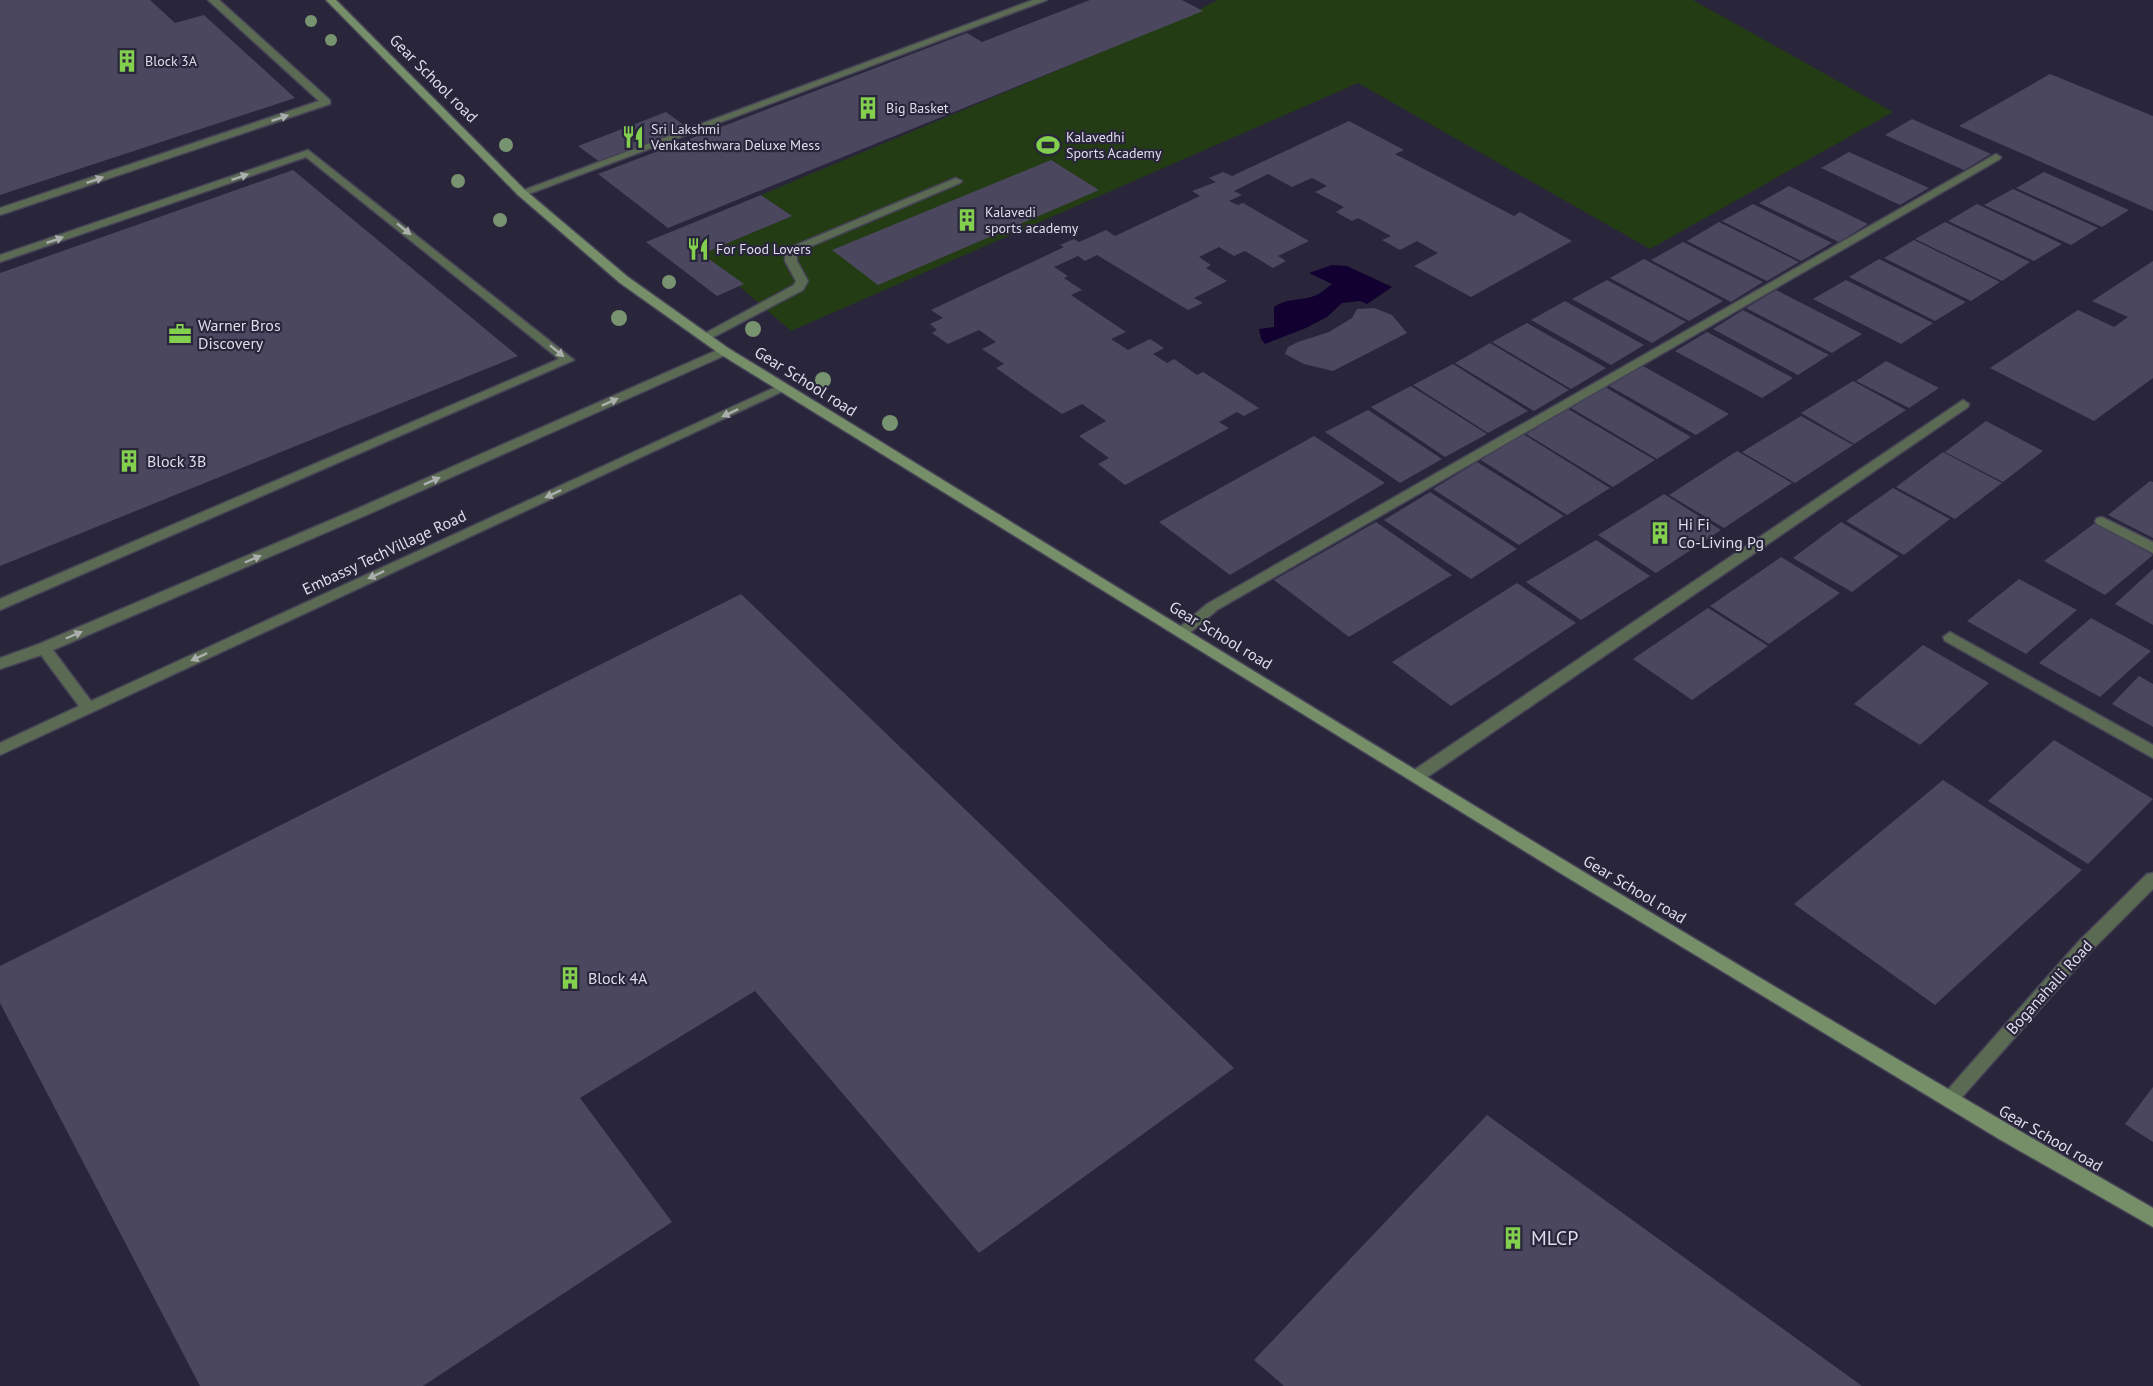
<svg xmlns="http://www.w3.org/2000/svg" width="2153" height="1386" viewBox="0 0 2153 1386" font-family="'PT Sans',sans-serif">
	<style>
		.green { fill: #233c13 }
		.water { fill: #110030 }
		.building { fill: #4b475f }
		.lines { fill: none; stroke-linecap: round; stroke-linejoin: round }
		.service-casing { stroke: #464357; stroke-width: 3 }
		.minor-casing { stroke: #464357; stroke-width: 3 }
		.tertiary-casing { stroke: #464357; stroke-width: 3 }
		.secondary-casing { stroke: #464357; stroke-width: 3 }
		.service { fill: #5b6a53; fill-rule: evenodd }
		.minor { fill: #5b6a53; fill-rule: evenodd }
		.tertiary { fill: #5b6a53; fill-rule: evenodd }
		.secondary { fill: #768f69; fill-rule: evenodd }
		.tree { fill: #78936f }
		.oneway { fill: #aaafae }
		.labels { text-anchor: middle; stroke-width: 4.5; stroke-linejoin: round; paint-order: stroke }
		.far-poi-label { font-size: 14px; fill: #dfddeb; stroke: #29263b; text-anchor: start }
		.street-label { font-size: 16px; fill: #dfddeb; stroke: #29263b }
		.poi-label { font-size: 16px; fill: #dfddeb; stroke: #29263b; text-anchor: start }
		.near-poi-label { font-size: 20px; fill: #dfddeb; stroke: #29263b; text-anchor: start }
	</style>
	<rect width="100%" height="100%" fill="#29263b"/>
	<!-- green -->
	<path class="green" d="M1217,0H1693L1893,112L1650,249L1358,83L791,331L702,254L792,216L761,195L1189,15Z"/>
	<!-- water -->
	<path class="water" d="M1332,265L1347,266L1392,287L1367,304L1360,301L1342,303L1327,317L1306,328L1265,344L1261,339L1259,329L1274,327V307C1287,298 1297,301 1311,297C1320,295 1325,289 1332,284L1309,273Z"/>
	<!-- building -->
	<path class="building" d="M0,0H150L175,23L204,15L295,98L0,195Z
		M1090,0H1182L1203,11L668,228L598,174L967,33L982,42Z
		M2050,74L2153,116V211L1959,126Z
		M666,112L688,128L600,162L578,146Z
		M1912,119L1991,154L1964,170L1885,135Z
		M1349,121L1404,150L1395,154L1514,216L1520,212L1572,241L1471,297L1414,266L1438,253L1417,241L1400,250L1382,240L1391,236L1358,218L1352,221L1336,212L1344,207L1315,192L1327,186L1312,178L1292,187L1268,174L1234,191L1242,195L1229,201L1238,205L1243,203L1309,241L1278,256L1286,261L1273,268L1245,251L1234,256L1219,247L1199,257L1211,265L1206,268L1227,281L1194,298L1203,303L1188,310L1097,255L1085,261L1078,256L1054,267L1068,276L1064,278L1082,290L1071,295L1126,332L1111,339L1128,350L1150,339L1164,348L1153,354L1167,363L1174,359L1197,375L1203,372L1259,408L1244,416L1237,412L1219,422L1229,428L1125,485L1098,464L1109,458L1079,436L1106,421L1082,404L1062,414L1023,387L996,368L1004,364L982,349L996,342L979,330L948,344L932,333L937,330L930,324L943,318L931,310L1064,247L1060,245L1074,239L1079,242L1106,230L1115,236L1200,196L1192,191L1216,182L1209,178L1223,172L1232,176Z
		M1849,152L1929,188L1900,205L1821,168Z
		M1051,160L1099,190L878,285L832,250Z
		M293,170L518,356L0,566V273Z
		M2044,172L2129,210L2102,227L2016,188Z
		M1789,186L1868,224L1839,242L1759,203Z
		M2013,189L2098,228L2071,245L1984,205Z
		M761,195L792,216L702,254L744,284L717,296L646,242Z
		M1753,204L1832,243L1801,261L1722,221Z
		M1977,204L2062,244L2034,261L1948,221Z
		M1719,222L1799,262L1767,281L1687,241Z
		M1945,222L2030,262L2002,281L1915,239Z
		M1914,240L2000,282L1971,301L1884,258Z
		M1683,242L1763,282L1731,302L1651,260Z
		M1644,259L1723,301L1689,321L1610,278Z
		M1879,259L1966,302L1935,321L1849,277Z
		M2153,261V378L2094,421L1990,368L2078,310L2114,327L2128,317L2092,301Z
		M1607,280L1686,322L1652,343L1572,299Z
		M1846,280L1933,323L1901,344L1813,299Z
		M1776,290L1862,334L1832,353L1746,308Z
		M1565,301L1644,345L1611,365L1531,320Z
		M1374,308L1392,315L1407,333L1333,371L1304,364L1285,354L1288,347L1298,342L1329,332L1352,318L1357,309Z
		M1743,310L1829,355L1798,375L1713,329Z
		M1527,323L1606,368L1571,389L1492,342Z
		M1707,332L1793,378L1762,398L1675,351Z
		M1490,343L1569,390L1534,411L1455,363Z
		M1886,361L1939,388L1909,408L1856,381Z
		M1453,364L1528,411L1488,433L1413,385Z
		M1643,366L1729,414L1696,435L1609,386Z
		M1853,381L1906,410L1854,444L1801,413Z
		M1411,386L1487,434L1445,457L1371,407Z
		M1605,387L1691,437L1657,459L1571,408Z
		M1568,409L1655,460L1613,487L1526,434Z
		M1368,410L1442,459L1400,483L1325,432Z
		M1801,416L1853,445L1795,483L1742,452Z
		M1986,421L2043,451L2003,482L1945,452Z
		M1523,434L1610,488L1567,515L1481,460Z
		M1314,436L1385,483L1230,575L1159,522Z
		M1737,451L1792,483L1724,528L1669,495Z
		M1943,452L2002,483L1955,519L1896,487Z
		M1477,462L1564,516L1519,545L1433,489Z
		M2150,481L2153,482V538L2108,515Z
		M1893,488L1950,519L1904,555L1846,521Z
		M1430,492L1517,549L1471,579L1384,520Z
		M1664,494L1721,530L1656,573L1598,535Z
		M1376,522L1452,575L1349,637L1274,580Z
		M1841,522L1899,556L1852,592L1793,558Z
		M2095,523L2153,555L2105,595L2044,561Z
		M1596,540L1650,576L1581,620L1526,582Z
		M1781,557L1840,593L1769,644L1710,606Z
		M2153,569V625L2115,604Z
		M2019,579L2077,610L2026,654L1967,621Z
		M1517,583L1576,623L1451,706L1392,662Z
		M741,594L1234,1068L979,1253L755,991L580,1098L672,1222L423,1386H200L0,1003V966Z
		M1708,608L1768,646L1692,700L1633,659Z
		M2091,618L2151,651L2100,697L2039,663Z
		M1923,645L1989,683L1920,745L1854,704Z
		M2139,676L2153,684V727L2112,704Z
		M2054,740L2153,799L2088,864L1988,801Z
		M1943,780L2082,870L1935,1005L1794,904Z
		M2153,1087V1142L2125,1124Z
		M1487,1115L1862,1386H1284L1254,1360Z"/>
	<g class="lines">
		<!-- service casing -->
		<g class="service-casing">
			<path id="service" d="M208,0H219L330,100V104L0,215V208L319,101Z
				M1033,0H1047L526,195H518L516,193Z
				M308,150L574,360L0,610V599L559,359L306,157L0,262V255Z
				M956,178L962,181L960,183L802,250L797,255V261L808,281L803,290L710,339H702L700,336L794,285L796,281L785,261V254L794,246Z
				M724,347L728,348L730,351L728,354L362,517L53,650L91,701L780,385H788L790,388L0,755V743L79,706L41,655L0,669V658L39,644L352,511Z"/>
		</g>
		<!-- minor casing -->
		<g class="minor-casing">
			<path id="minor" d="M1996,154L2001,157L2000,159L1217,610L1186,636L1181,637L1174,632L1207,604Z
				M1963,400L1969,404L1968,407L1423,780H1411L1409,776L1411,772Z
				M2102,517L2153,542V553L2097,524L2095,521L2097,518Z
				M1950,632L2153,745V758L1945,641L1943,637Z"/>
		</g>
		<!-- tertiary casing -->
		<g class="tertiary-casing">
			<path id="tertiary" d="M2153,873V889L2092,950L1956,1104L1950,1107L1944,1104L1941,1099L1944,1094L2080,940L2147,874Z"/>
		</g>
		<!-- secondary casing -->
		<g class="secondary-casing">
			<path id="secondary" d="M326,0H336L526,191L628,277L728,348C1201,638 1672,932 2153,1208V1227L1999,1139L1565,876L720,354L620,283L518,195Z"/>
		</g>
		<!-- service -->
		<use href="#service" class="service"/>
		<!-- minor -->
		<use href="#minor" class="minor"/>
		<!-- tertiary -->
		<use href="#tertiary" class="tertiary"/>
		<!-- secondary -->
		<use href="#secondary" class="secondary"/>
	</g>
	<!-- trees -->
	<g class="tree">
		<circle cx="311" cy="21" r="6"/>
		<circle cx="331" cy="40" r="6"/>
		<circle cx="506" cy="145" r="7"/>
		<circle cx="458" cy="181" r="7"/>
		<circle cx="500" cy="220" r="7"/>
		<circle cx="669" cy="282" r="7"/>
		<circle cx="619" cy="318" r="8"/>
		<circle cx="753" cy="329" r="8"/>
		<circle cx="823" cy="380" r="8"/>
		<circle cx="890" cy="423" r="8"/>
	</g>
	<!-- one-way arrows -->
	<defs><path id="oneway-solid" d="M-6-.8H1V-3.2L6.5 0L1 3.2V.8H-6Z" transform="scale(1.5)"/></defs>
	<g class="oneway">
		<use href="#oneway-solid" transform="translate(280 118) rotate(-19)"/>
		<use href="#oneway-solid" transform="translate(240 177) rotate(-19)"/>
		<use href="#oneway-solid" transform="translate(95 180) rotate(-19)"/>
		<use href="#oneway-solid" transform="translate(404 229) rotate(39)"/>
		<use href="#oneway-solid" transform="translate(55 240) rotate(-19)"/>
		<use href="#oneway-solid" transform="translate(557 351) rotate(39)"/>
		<use href="#oneway-solid" transform="translate(610 402) rotate(-24)"/>
		<use href="#oneway-solid" transform="translate(730 413) rotate(155)"/>
		<use href="#oneway-solid" transform="translate(432 481) rotate(-24)"/>
		<use href="#oneway-solid" transform="translate(553 494) rotate(155)"/>
		<use href="#oneway-solid" transform="translate(253 559) rotate(-23)"/>
		<use href="#oneway-solid" transform="translate(376 575) rotate(155)"/>
		<use href="#oneway-solid" transform="translate(74 635) rotate(-23)"/>
		<use href="#oneway-solid" transform="translate(199 657) rotate(155)"/>
	</g>
	<!-- icons -->
	<defs>
		<g id="building-bare" transform="scale(1.8)"><path d="M-4-6H4V6H1V3H-1V6H-4ZM-2.5-4.3h1.7v1.8h-1.7ZM.8-4.3h1.7v1.8H.8ZM-2.5-1h1.7V.8h-1.7ZM.8-1h1.7V.8H.8Z" fill="#83d04f" stroke="#29263b" stroke-width="2.5" paint-order="stroke"/></g>
		<g id="restaurant-bare" transform="scale(1.8)"><path d="M-5-6h1v4h1v-4h1v4h1v-4h1v5L-1.5 .5V6h-2V.5L-5-1ZM5-6V6H3V1.5H1.5Q1.5-4 5-6Z" fill="#83d04f" stroke="#29263b" stroke-width="2.5" paint-order="stroke"/></g>
		<g id="stadium-bare" transform="scale(1.8)"><path d="M0-5a6.5 5 0 1 0 0 10a6.5 5 0 1 0 0-10ZM-3.5-1.8h7v3.6h-7Z" fill="#83d04f" stroke="#29263b" stroke-width="2.5" paint-order="stroke"/></g>
		<g id="office-bare" transform="scale(1.8)"><path d="M-6-3h4V-5.5h4V-3h4V5H-6ZM-1-4.5V-3h2v-1.5ZM-6 0V1H6V0Z" fill="#83d04f" stroke="#29263b" stroke-width="2.5" paint-order="stroke"/></g>
	</defs>
	<g fill-rule="evenodd">
		<use href="#building-bare" x="127" y="61"/>
		<use href="#building-bare" x="868" y="108"/>
		<use href="#restaurant-bare" x="633" y="137"/>
		<use href="#stadium-bare" x="1048" y="145"/>
		<use href="#building-bare" x="967" y="220"/>
		<use href="#restaurant-bare" x="698" y="249"/>
		<use href="#office-bare" x="180" y="334"/>
		<use href="#building-bare" x="129" y="461"/>
		<use href="#building-bare" x="1660" y="533"/>
		<use href="#building-bare" x="570" y="978"/>
		<use href="#building-bare" x="1513" y="1238"/>
	</g>
	<g class="labels">
		<!-- far-poi labels -->
		<g class="far-poi-label">
			<text x="145" y="66">Block 3A</text>
			<text x="886" y="113">Big Basket</text>
			<text x="651" y="134">Sri Lakshmi<tspan x="651" dy="16">Venkateshwara Deluxe Mess</tspan></text>
			<text x="1066" y="142">Kalavedhi<tspan x="1066" dy="16">Sports Academy</tspan></text>
			<text x="985" y="217">Kalavedi<tspan x="985" dy="16">sports academy</tspan></text>
			<text x="716" y="254">For Food Lovers</text>
		</g>
		<!-- street labels -->
		<g class="street-label">
			<text transform="translate(434 78) rotate(45)" y="6">Gear School road</text>
			<text transform="translate(806 381) rotate(32)" y="6">Gear School road</text>
			<text transform="translate(384 552) rotate(-25)" y="6">Embassy TechVillage Road</text>
			<text transform="translate(1221 635) rotate(31)" y="6">Gear School road</text>
			<text transform="translate(1635 889) rotate(31)" y="6">Gear School road</text>
			<text transform="translate(2049 987) rotate(-48)" y="6">Boganahalli Road</text>
			<text transform="translate(2051 1138) rotate(30)" y="6">Gear School road</text>
		</g>
		<!-- poi labels -->
		<g class="poi-label">
			<text x="198" y="331">Warner Bros<tspan x="198" dy="18">Discovery</tspan></text>
			<text x="147" y="467">Block 3B</text>
			<text x="1678" y="530">Hi Fi<tspan x="1678" dy="18">Co-Living Pg</tspan></text>
			<text x="588" y="984">Block 4A</text>
		</g>
		<!-- near-poi labels -->
		<g class="near-poi-label">
			<text x="1531" y="1245">MLCP</text>
		</g>
	</g>
</svg>
